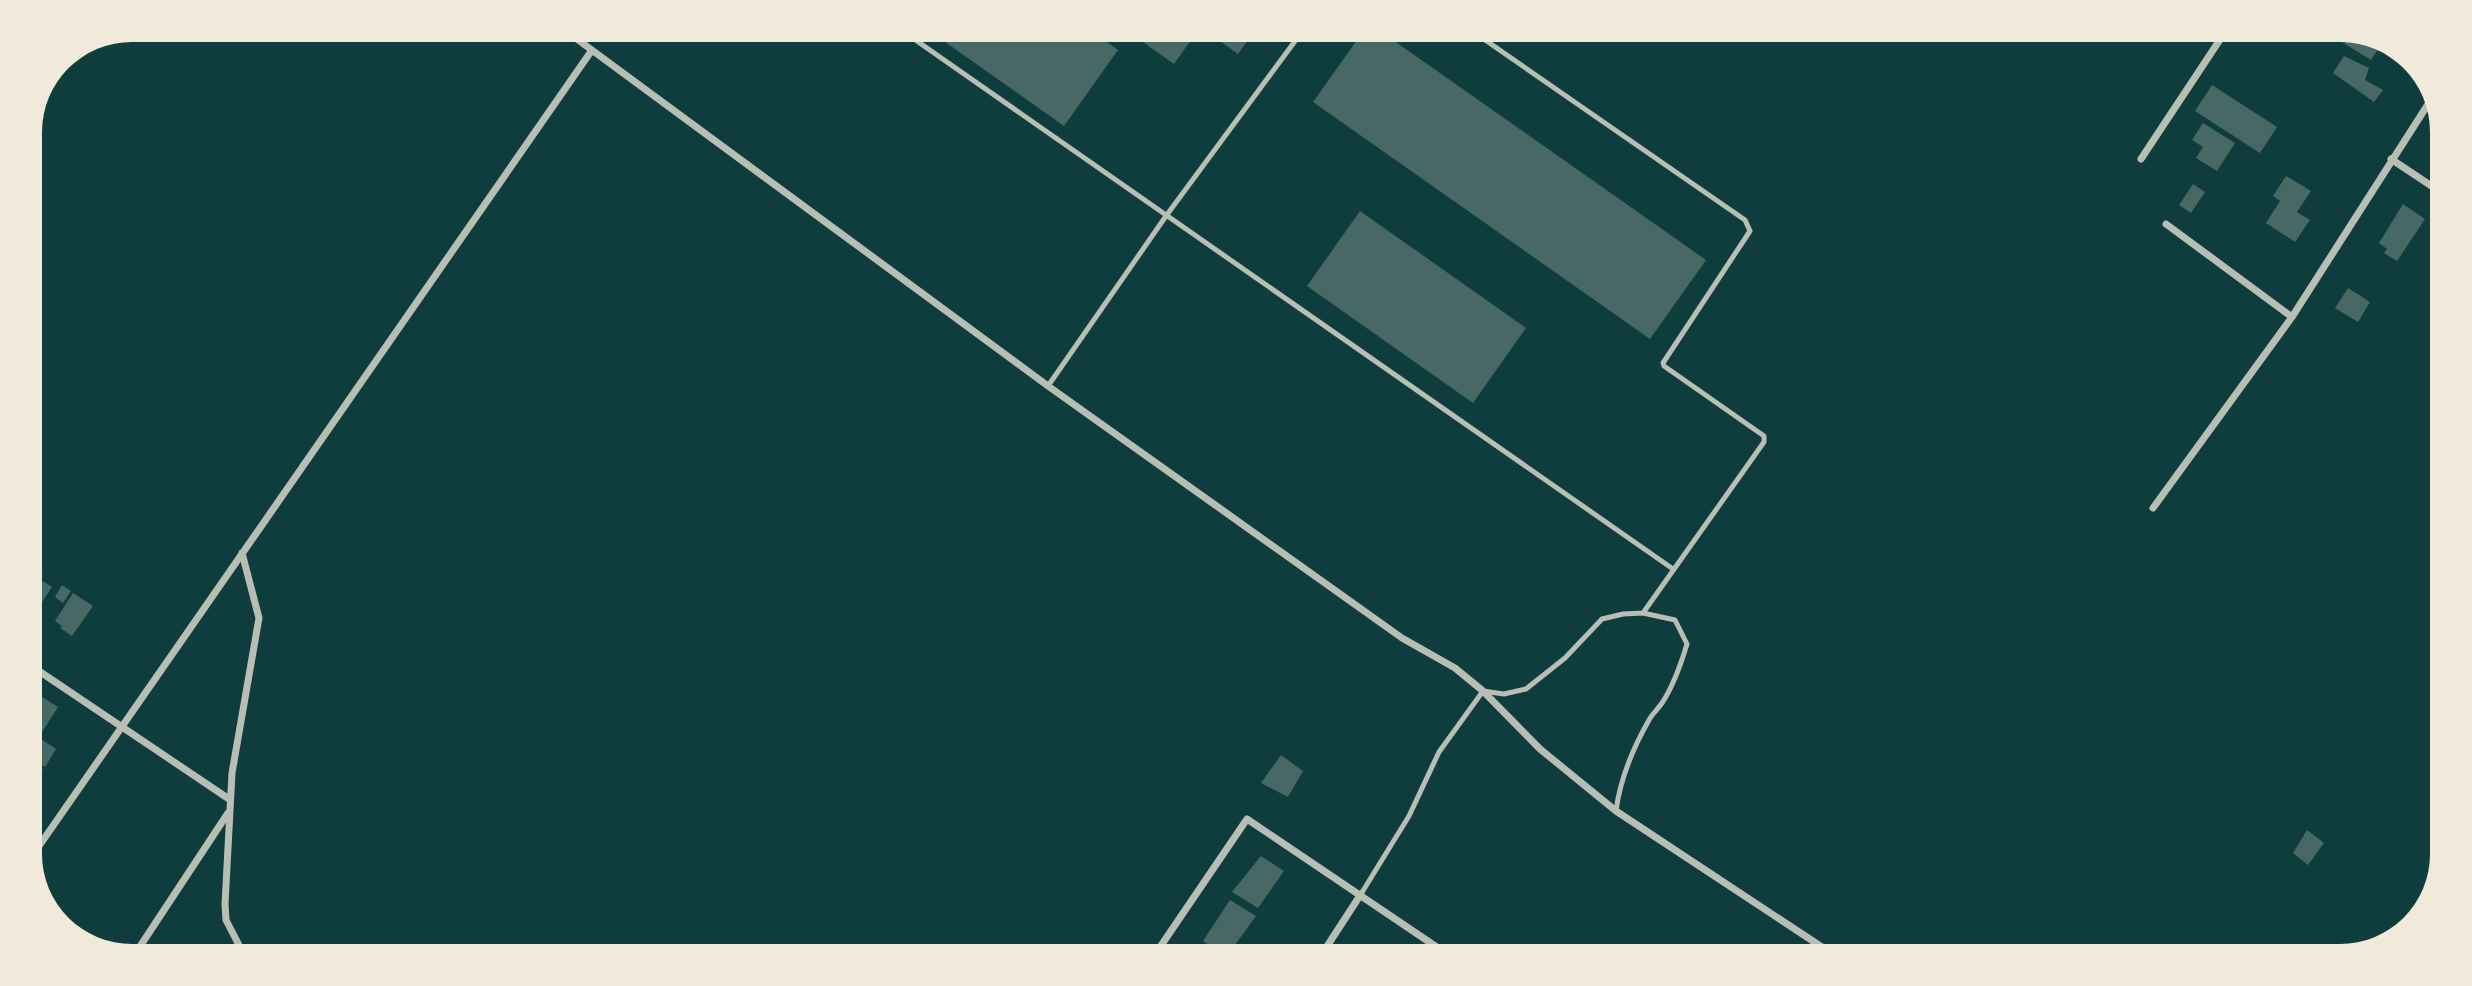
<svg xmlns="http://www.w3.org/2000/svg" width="2472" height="986" viewBox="0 0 2472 986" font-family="Karla,sans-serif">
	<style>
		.building { fill: #486865 }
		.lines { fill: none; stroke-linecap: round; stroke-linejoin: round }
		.service { stroke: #b8beb3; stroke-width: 5 }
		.minor { stroke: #b8beb3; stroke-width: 7 }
	</style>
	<rect width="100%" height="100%" fill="#0f3d3e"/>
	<!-- building -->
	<path class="building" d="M931,32H1093L1118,50L1064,126Z
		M1135,32H1180L1191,40L1174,64L1133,35Z
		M1208,32L1253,33L1238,54Z
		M1362,33H1383L1706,260L1650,339L1313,102Z
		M2350,35H2370L2382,43L2371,60L2345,44Z
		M2344,56L2369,68L2365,80L2383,90L2374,102L2333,73Z
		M2212,85L2277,127L2260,153L2195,111Z
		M2203,123L2235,143L2217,171L2196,158L2203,147L2192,140Z
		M2286,176L2311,191L2297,212L2310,220L2295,242L2266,223L2280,201L2273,196Z
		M2193,184L2205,192L2191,213L2179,205Z
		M2403,204L2425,219L2397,261L2384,253L2387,249L2379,243Z
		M1360,211L1526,328L1473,403L1307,286Z
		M2348,288L2370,302L2358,322L2335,308Z
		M30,561L43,570L38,579L32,575L30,578Z
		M43,581L52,587L36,611L30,607V588L34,582L40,585Z
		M62,585L71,591L63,603L55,597Z
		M73,593L93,606L72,636L60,628L62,626L55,621Z
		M39,695L58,707L42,732L30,724V709Z
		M30,732L56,749L45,767L30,757Z
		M1281,755L1303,771L1288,797L1261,783Z
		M30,761L43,769L33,785L30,783Z
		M2307,830L2324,843L2308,865L2293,853Z
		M1261,856L1284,871L1258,908L1232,892Z
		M1230,900L1256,916L1229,953H1221L1203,941Z"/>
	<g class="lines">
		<!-- service -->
		<path class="service" d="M904,32L1673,569
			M1475,33L1745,220L1750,231L1663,363L1664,366L1764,436V442L1643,613
			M1048,386L1166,216L1301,33
			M1361,894L1409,816L1439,752L1483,691L1504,694L1526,689L1565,658L1602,619L1623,614L1643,613L1675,620L1687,644C1681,664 1674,685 1662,703C1658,709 1652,714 1649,720C1633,748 1620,780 1616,811"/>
		<!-- minor -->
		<path class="minor" d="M566,31L1048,386L1402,638L1455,668L1483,691L1540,749L1616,811L1834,955
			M2141,159L2223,35
			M2391,159L2442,193
			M2166,224L2292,317
			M2153,508L2292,317L2432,98
			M30,665L229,799
			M30,859L592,50
			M137,951L228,813
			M242,951L226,920L225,904L232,773L259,618L242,553
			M1156,953L1247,819L1447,954
			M1322,954L1361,894
			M1813,955L1819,946"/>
	</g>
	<!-- crop -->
	<path d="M0 0H2472V986H0ZM132 42H2340A90 90 0 0 1 2430 132V854A90 90 0 0 1 2340 944H132A90 90 0 0 1 42 854V132A90 90 0 0 1 132 42Z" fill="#f1e9da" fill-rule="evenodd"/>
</svg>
